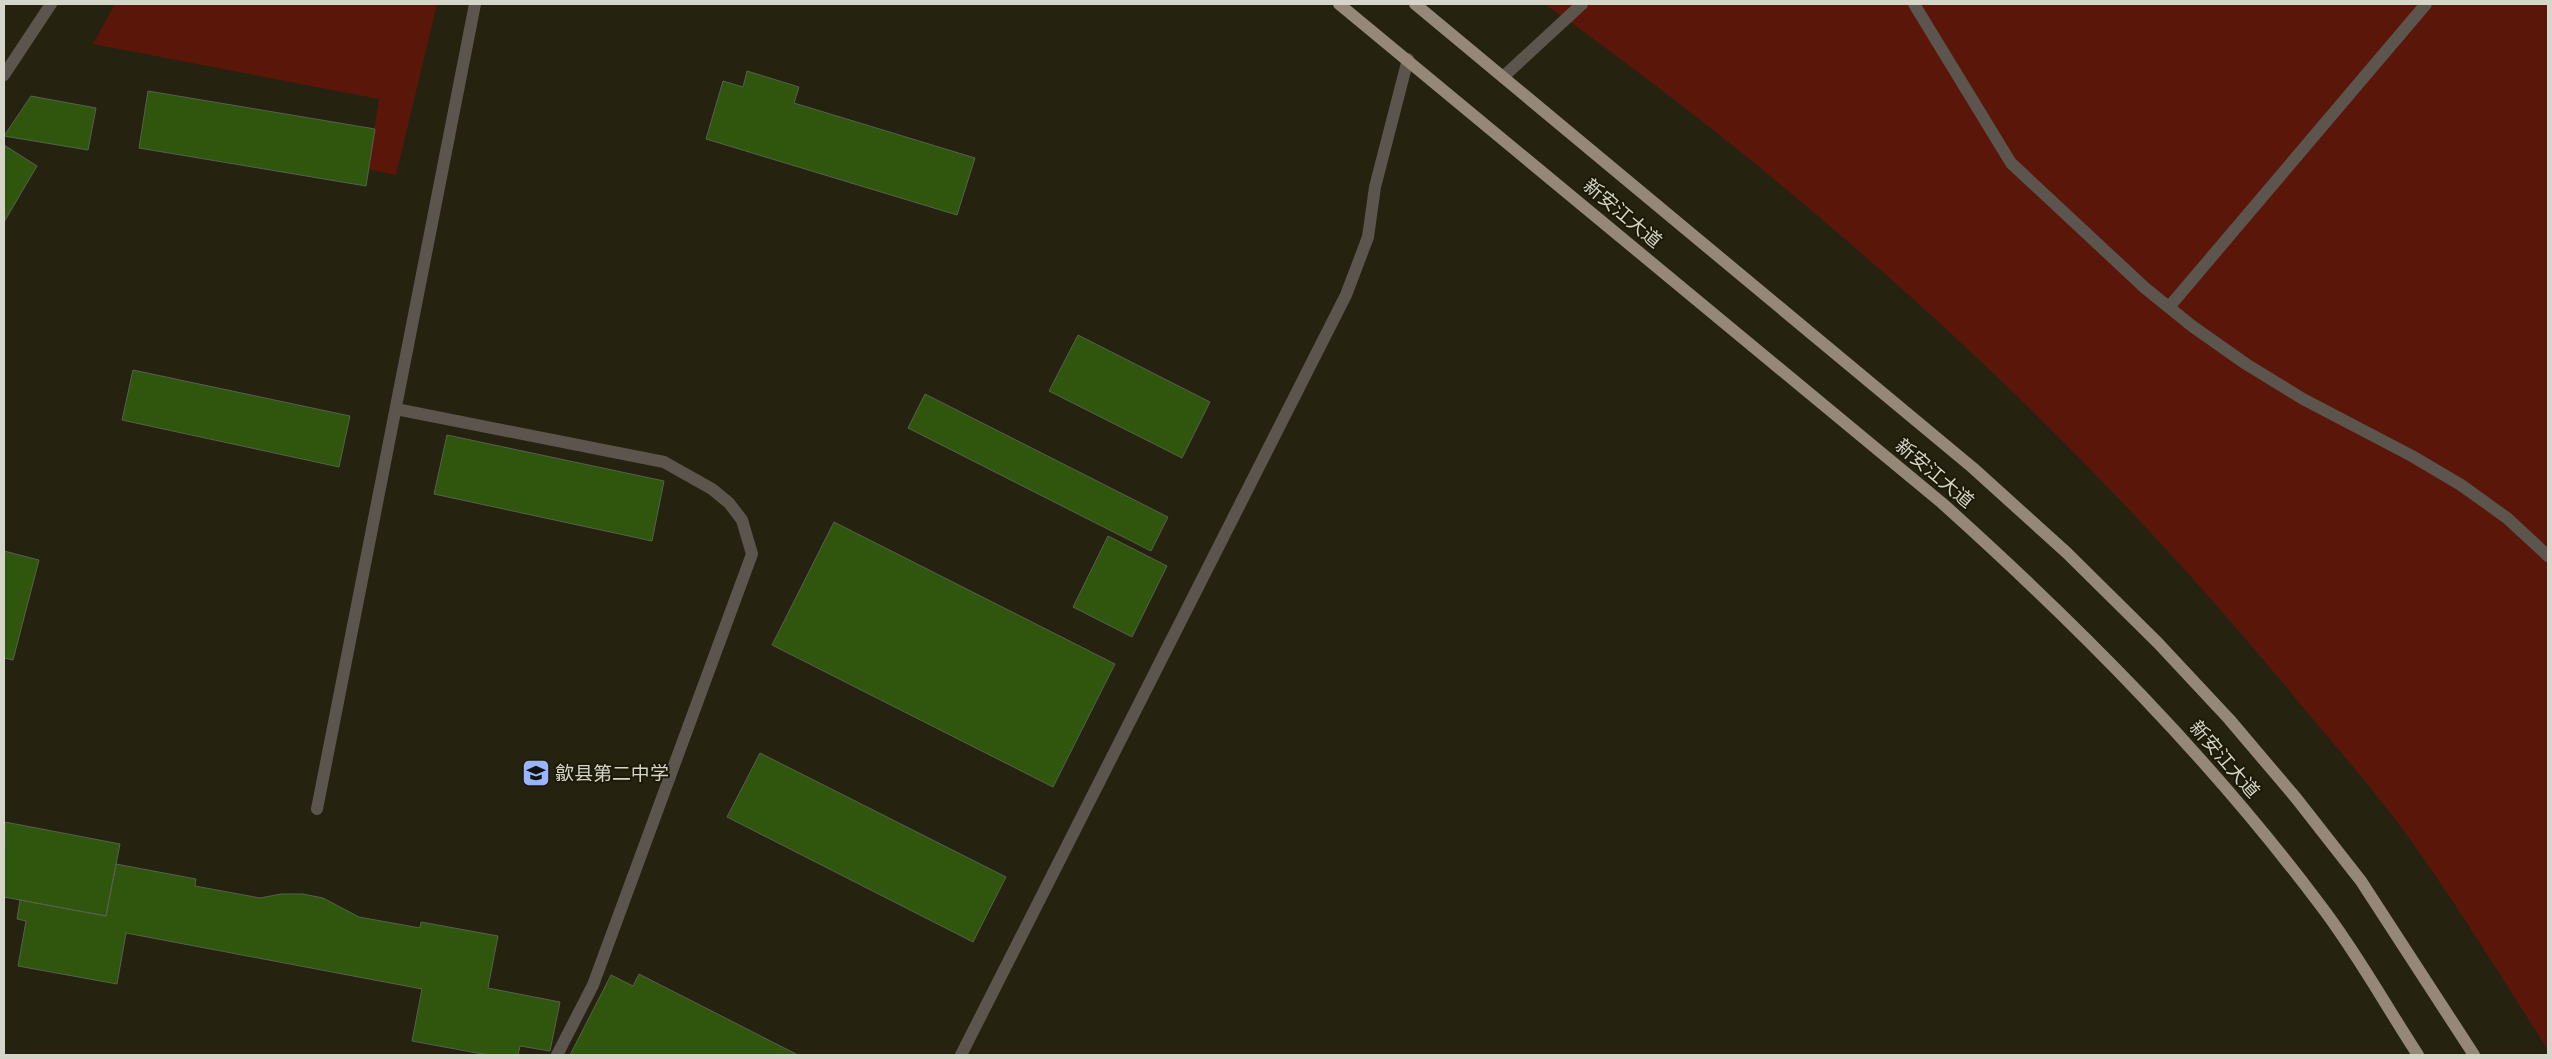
<svg xmlns="http://www.w3.org/2000/svg" width="2552" height="1059" viewBox="0 0 2552 1059" font-family="Figtree,'Noto Sans SC',sans-serif">
	<style>
		.green { fill: #5a1709 }
		.building { fill: #30550d; stroke: #56614f }
		.lines { fill: none; stroke-linecap: round; stroke-linejoin: round }
		.minor { stroke: #5c554e; stroke-width: 12 }
		.major { stroke: #968879; stroke-width: 12 }
		.labels { text-anchor: middle; stroke-width: 4; stroke-linejoin: round; paint-order: stroke }
		.street-label { font-size: 19px; fill: #d6d5c9; stroke: #1c1907 }
		.poi-label { font-size: 19px; fill: #d6d5c9; stroke: #1c1907; text-anchor: start }
	</style>
	<rect width="100%" height="100%" fill="#252210"/>
	<!-- green -->
	<path class="green" d="M115,4H437L396,175L368,169L379,99L93,44Z
		M1545,4H2548V1050C2507,986 2467,921 2424,859C2383,799 2333,744 2287,688C2072,428 1819,199 1545,4Z"/>
	<!-- building -->
	<path class="building" d="M747,71L799,87L794,103L975,158L957,215L706,139L723,81L743,87Z
		M148,91L375,129L366,186L139,148Z
		M31,96L96,108L88,150L4,136Z
		M4,145L37,166L4,222Z
		M1078,335L1210,402L1182,458L1049,391Z
		M133,370L350,416L339,467L122,420Z
		M925,394L1168,517L1151,551L908,428Z
		M447,435L664,481L652,541L434,494Z
		M834,522L1115,664L1053,787L772,645Z
		M1108,536L1167,566L1132,637L1073,607Z
		M4,551L39,560L13,660L4,658Z
		M760,753L1006,877L973,942L727,817Z
		M5,822L120,844L106,916L4,897Z
		M116,864L196,879L195,886L260,898L281,894H303L323,898L359,917L420,928L421,922L498,936L488,988L560,1002L550,1051L520,1046L518,1055H488L412,1041L422,989L126,933L117,984L18,966L26,921L17,919L20,900L106,916Z
		M639,974L798,1055H570L611,975L633,986Z"/>
	<g class="lines">
		<!-- minor -->
		<path class="minor" d="M1914,4L2011,163L2145,288L2192,326L2246,364L2303,399L2412,456L2461,485L2507,518L2548,556
			M4,75L51,4
			M1503,77L1582,4
			M2169,307L2426,4
			M396,409L664,462L712,489L729,503L742,520L752,554L593,985L557,1055
			M317,809L475,4
			M961,1055L1346,295L1368,237L1375,187L1408,59"/>
		<!-- major -->
		<path class="major" d="M1339,4L1942,503C2080,627 2210,758 2321,906C2357,953 2386,1006 2418,1055
			M1415,4L1973,468L2067,553L2158,643L2229,719L2296,798L2361,881L2474,1055"/>
	</g>
	<!-- icons -->
	<defs>
		<g id="school-square" transform="scale(1.4375)"><rect x="-9" y="-9" width="18" height="18" rx="4" fill="#99b5fd" stroke="#1c1907"/><path d="M0-5L7-2L0 1L-7-2ZM-4 1L0 2.5L4 1V4Q0 6-4 4Z" fill="#111"/></g>
	</defs>
	<g fill-rule="evenodd">
		<use href="#school-square" x="536" y="773"/>
	</g>
	<g class="labels">
		<!-- street labels -->
		<g class="street-label">
			<text transform="translate(1623 213) rotate(40)" y="7">新安江大道</text>
			<text transform="translate(1935 473) rotate(40)" y="7">新安江大道</text>
			<text transform="translate(2225 759) rotate(49)" y="7">新安江大道</text>
		</g>
		<!-- poi labels -->
		<g class="poi-label">
			<text x="555" y="780">歙县第二中学</text>
		</g>
	</g>
	<!-- border -->
	<rect width="2552" height="1059" fill="none" stroke="#d6d5c9" stroke-width="10"/>
</svg>
